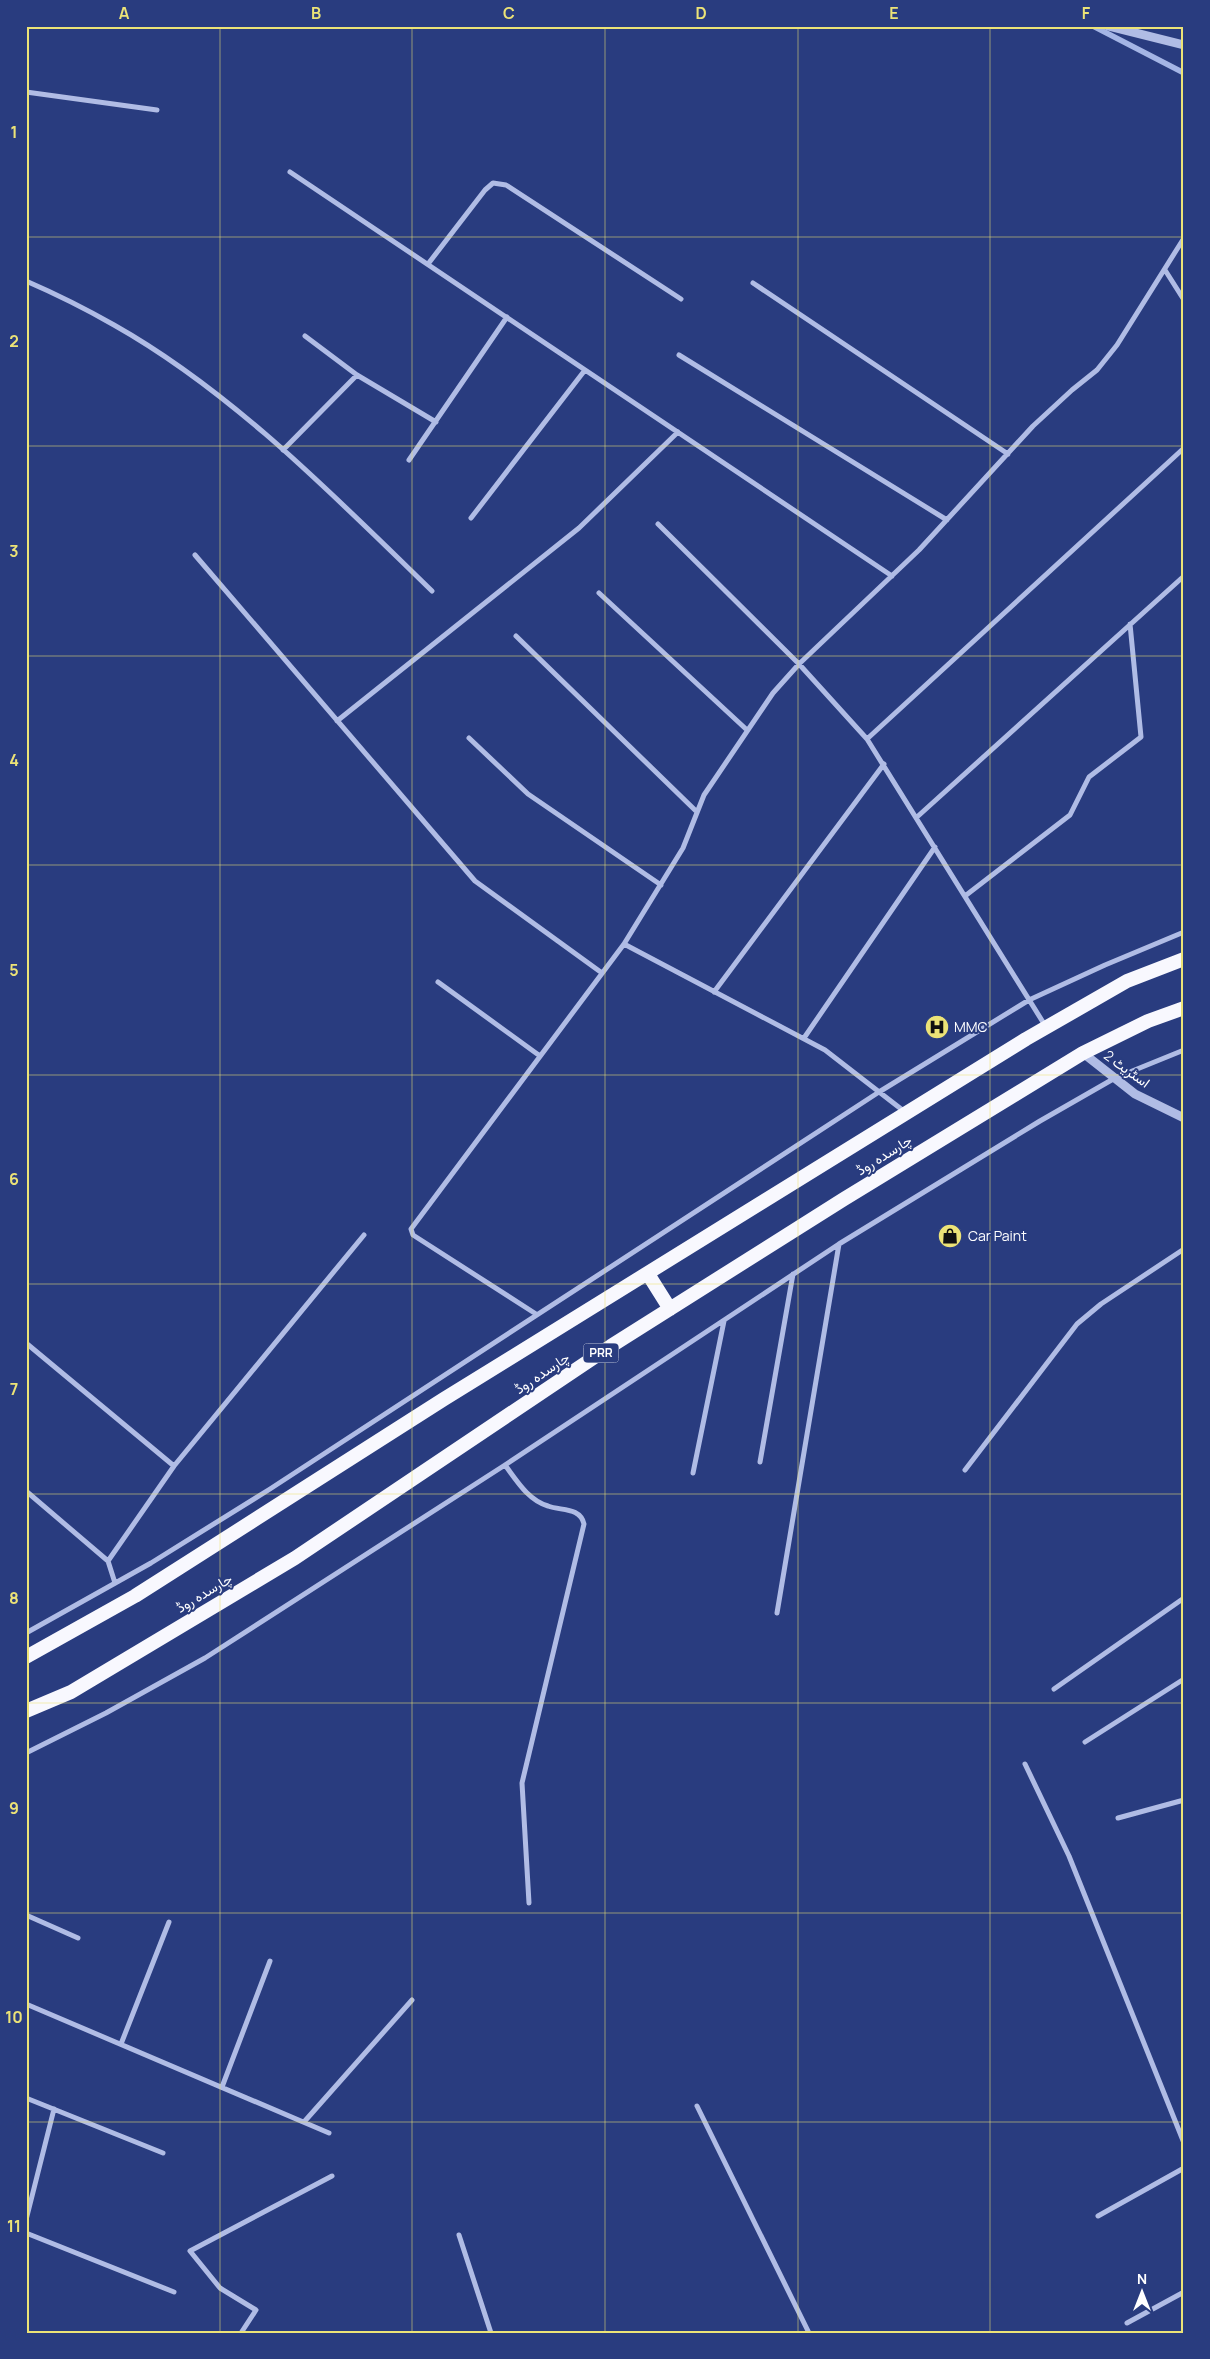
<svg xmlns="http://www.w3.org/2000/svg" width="1210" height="2359" viewBox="0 0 1210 2359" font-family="Manrope,Vazirmatn,sans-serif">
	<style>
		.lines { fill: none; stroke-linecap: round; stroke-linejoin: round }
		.stream { stroke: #a4b5e5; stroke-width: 5.5 }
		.minor { stroke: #b0bce5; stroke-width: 5 }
		.tertiary { stroke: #b0bce5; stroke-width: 9 }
		.trunk { stroke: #f8f8fe; stroke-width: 14 }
		.grid { fill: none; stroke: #ece377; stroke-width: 1; stroke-opacity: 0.55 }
		.labels { text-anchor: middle; stroke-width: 4; stroke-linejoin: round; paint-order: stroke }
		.shield { fill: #293c7f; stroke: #bfc4d9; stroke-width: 1 }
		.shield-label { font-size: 12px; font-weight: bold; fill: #fff }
		.poi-label { font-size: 14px; fill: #fff; stroke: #293c7f; text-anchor: start }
		.street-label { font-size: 14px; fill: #fff; stroke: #293c7f }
		.neatline { fill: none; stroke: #ece377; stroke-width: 2 }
		.grid-label { font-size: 16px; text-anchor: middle; font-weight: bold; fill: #ece377 }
	</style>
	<rect width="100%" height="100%" fill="#293c7f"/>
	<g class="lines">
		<!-- stream -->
		<path class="stream" d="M1093,26L1184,73"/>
		<!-- minor -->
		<path class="minor" d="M26,92L157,110
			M290,172L892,576
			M428,264L485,190L493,183L506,185L681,299
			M1165,270L1184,300
			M26,281C56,294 86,309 114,325C233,392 335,497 432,591
			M753,283L1008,454
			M305,336L357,375L436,422
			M679,355L947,520
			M283,450L357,375
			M409,460L507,317
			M471,518L585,370
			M658,524L799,664L867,739L1046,1027
			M195,555L475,881L602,973
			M599,593L747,730
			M516,636L697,812
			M337,721L579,528L678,432
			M469,738L528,794L661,885
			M867,739L1184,448
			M917,817L1184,576
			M965,896L1070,815L1089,777L1141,737L1130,624
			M624,944L825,1050L905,1112
			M438,982L540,1056
			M714,992L884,764
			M804,1038L935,847
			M536,1314L413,1235L411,1229L624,944L683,848L704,795L773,693L799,664L919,550L1033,426L1072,390L1097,370L1117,345L1184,238
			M26,1343L174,1466
			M760,1462L793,1274
			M505,1465C517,1481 528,1500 548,1506C561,1511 580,1507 584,1524L522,1783L529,1903
			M965,1470L1077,1324L1101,1304L1184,1249
			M693,1473L724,1321
			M26,1491L108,1561L115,1583
			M108,1561L174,1466L364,1235
			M777,1613L839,1244
			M26,1633L151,1563L270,1489L879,1092L1029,1000L1105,965L1184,932
			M1054,1689L1184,1598
			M1085,1742L1184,1679
			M26,1753L106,1713L205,1658L505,1465L839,1244L1040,1121L1115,1078L1184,1050
			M1025,1764L1069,1856L1184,2143
			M1118,1818L1184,1800
			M26,1915L78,1938
			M26,2004L329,2133
			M121,2044L169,1922
			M222,2087L270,1961
			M26,2098L163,2153
			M697,2106L809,2333
			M304,2122L412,2000
			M1098,2216L1184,2168
			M26,2220L54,2109
			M26,2233L174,2292
			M459,2235L491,2333
			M1127,2323L1184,2292
			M241,2333L256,2310L220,2288L190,2251L332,2176"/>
		<!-- tertiary -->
		<path class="tertiary" d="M1108,26L1184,45
			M1083,1053L1135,1094L1184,1118"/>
		<!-- trunk -->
		<path class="trunk" d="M648,1274L670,1309
			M26,1657L135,1596L444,1399L1026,1039L1127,981L1184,959
			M26,1711L71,1692L295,1558L611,1346L844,1199L1083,1053L1148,1021L1184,1008"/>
	</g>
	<!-- grid -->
	<path class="grid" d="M220,26V2333M412,26V2333M605,26V2333M798,26V2333M990,26V2333M26,237H1184M26,446H1184M26,656H1184M26,865H1184M26,1075H1184M26,1284H1184M26,1494H1184M26,1703H1184M26,1913H1184M26,2122H1184"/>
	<!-- icons -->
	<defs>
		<g id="hospital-disc" transform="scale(1.25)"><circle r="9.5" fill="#ece377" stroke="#293c7f"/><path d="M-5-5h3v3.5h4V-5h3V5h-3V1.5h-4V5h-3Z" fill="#111"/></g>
		<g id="shop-disc" transform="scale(1.25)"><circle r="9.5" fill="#ece377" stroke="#293c7f"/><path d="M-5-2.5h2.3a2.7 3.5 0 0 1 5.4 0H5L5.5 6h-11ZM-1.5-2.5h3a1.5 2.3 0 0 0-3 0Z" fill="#111"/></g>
	</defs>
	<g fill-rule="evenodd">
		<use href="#hospital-disc" x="937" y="1027"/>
		<use href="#shop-disc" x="950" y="1236"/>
	</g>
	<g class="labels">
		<!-- shield labels -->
		<rect class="shield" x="583.5" y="1343.5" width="35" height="19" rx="4"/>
		<g class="shield-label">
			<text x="601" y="1357">PRR</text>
		</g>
		<!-- poi labels -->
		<g class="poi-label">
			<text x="954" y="1032">MMC</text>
			<text x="968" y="1241">Car Paint</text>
		</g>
		<!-- street labels -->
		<g class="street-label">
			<text transform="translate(1127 1069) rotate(36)" y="5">اسٹریٹ 2</text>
			<text transform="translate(884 1155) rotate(-32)" y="5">چارسدہ روڈ</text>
			<text transform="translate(542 1373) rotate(-34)" y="5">چارسدہ روڈ</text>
			<text transform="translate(204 1593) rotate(-31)" y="5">چارسدہ روڈ</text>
		</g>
	</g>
	<!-- border -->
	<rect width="1210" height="2359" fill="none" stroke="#293c7f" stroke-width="55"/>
	<!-- north arrow -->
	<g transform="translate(1142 2292)" stroke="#293c7f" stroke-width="4" paint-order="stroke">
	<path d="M0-4L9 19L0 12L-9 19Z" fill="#ffffff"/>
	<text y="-8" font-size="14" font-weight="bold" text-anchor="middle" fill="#ffffff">N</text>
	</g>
	<rect x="28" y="28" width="1154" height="2304" class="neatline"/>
	<g class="grid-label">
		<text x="124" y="19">A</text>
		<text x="316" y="19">B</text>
		<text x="509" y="19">C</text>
		<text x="701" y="19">D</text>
		<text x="894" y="19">E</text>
		<text x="1086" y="19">F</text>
		<text x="14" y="138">1</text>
		<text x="14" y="347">2</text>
		<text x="14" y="557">3</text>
		<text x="14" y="766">4</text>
		<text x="14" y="976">5</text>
		<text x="14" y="1185">6</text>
		<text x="14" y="1395">7</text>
		<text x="14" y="1604">8</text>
		<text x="14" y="1814">9</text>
		<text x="14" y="2023">10</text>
		<text x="14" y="2232">11</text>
	</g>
</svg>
